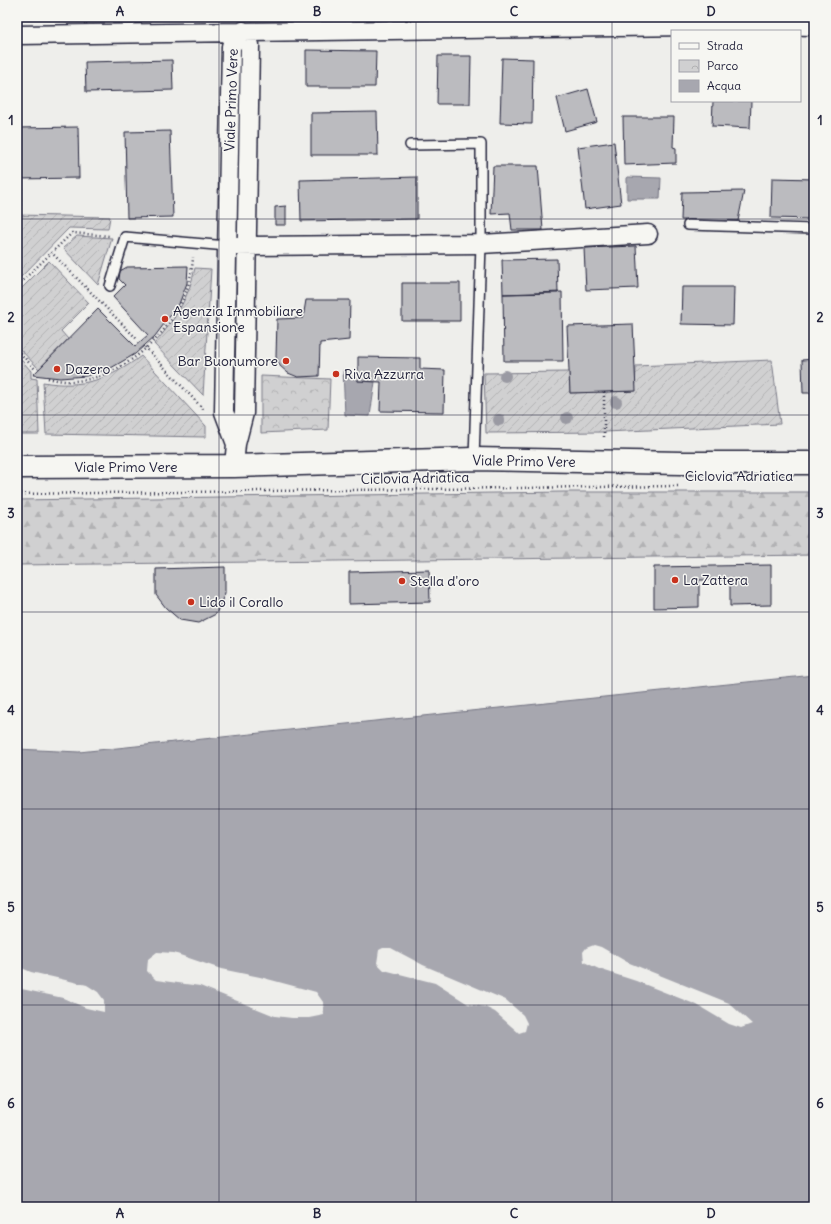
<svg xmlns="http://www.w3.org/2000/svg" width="831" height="1224" viewBox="0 0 831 1224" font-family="Delius,sans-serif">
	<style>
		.forest { fill: url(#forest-firs); stroke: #797986 }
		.park { fill: url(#park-crowns); stroke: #797986 }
		.garden { fill: url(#garden-furrows); stroke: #797986 }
		.water { fill: #a7a7af; stroke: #727281 }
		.pier { fill: #eeeeeb }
		.building { fill: #bbbbbf; stroke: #22223b }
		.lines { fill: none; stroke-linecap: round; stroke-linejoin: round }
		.service-casing { stroke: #22223b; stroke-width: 12 }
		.minor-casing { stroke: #22223b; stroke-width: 21 }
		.tertiary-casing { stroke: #22223b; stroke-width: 25 }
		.path { stroke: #22223b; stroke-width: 2.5; stroke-dasharray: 1 3; stroke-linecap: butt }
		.service { stroke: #f6f6f2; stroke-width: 9 }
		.minor { stroke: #f6f6f2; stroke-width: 18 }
		.tertiary { stroke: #f6f6f2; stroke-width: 22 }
		.tree { fill: #9a9aa3 }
		.grid { fill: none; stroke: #22223b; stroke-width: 1; stroke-opacity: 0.55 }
		.poi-dot { fill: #c8321e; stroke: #f6f6f2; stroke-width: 1.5 }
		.labels { text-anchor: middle; stroke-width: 3; stroke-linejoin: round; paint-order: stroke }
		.street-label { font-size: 14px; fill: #22223b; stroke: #f6f6f2 }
		.poi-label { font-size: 14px; fill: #22223b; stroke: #f6f6f2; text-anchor: start }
		.neatline { fill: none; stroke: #22223b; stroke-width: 1.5 }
		.grid-label { font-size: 13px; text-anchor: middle; font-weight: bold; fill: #22223b }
	</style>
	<defs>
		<pattern id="forest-firs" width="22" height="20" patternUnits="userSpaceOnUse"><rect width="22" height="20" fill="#d0d0d1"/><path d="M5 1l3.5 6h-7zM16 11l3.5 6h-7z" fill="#b2b2b4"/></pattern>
		<pattern id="park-crowns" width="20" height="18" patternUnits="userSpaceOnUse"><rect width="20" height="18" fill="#d0d0d1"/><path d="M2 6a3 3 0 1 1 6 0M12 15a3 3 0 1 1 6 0" fill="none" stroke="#b2b2b4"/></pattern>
		<pattern id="garden-furrows" width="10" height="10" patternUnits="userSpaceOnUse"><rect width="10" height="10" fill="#d0d0d1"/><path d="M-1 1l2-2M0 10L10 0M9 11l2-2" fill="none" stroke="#b2b2b4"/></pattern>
	</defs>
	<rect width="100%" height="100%" fill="#eeeeeb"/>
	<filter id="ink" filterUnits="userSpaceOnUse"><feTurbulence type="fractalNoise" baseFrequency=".025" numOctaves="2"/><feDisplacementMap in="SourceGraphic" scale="8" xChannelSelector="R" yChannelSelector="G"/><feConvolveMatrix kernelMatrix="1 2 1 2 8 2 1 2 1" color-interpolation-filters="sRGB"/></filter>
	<g filter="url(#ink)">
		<!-- forest -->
		<path class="forest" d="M564,492H814V555L17,565V500Z"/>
		<!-- park -->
		<path class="park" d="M261,376L330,379L328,430L261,433Z"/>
		<!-- garden -->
		<path class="garden" d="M17,215L110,217L108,229L69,228L17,281Z
			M77,236L112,238L98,285L63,248Z
			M49,261L89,303L61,331L68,339L39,369L17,346V293Z
			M195,268L211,269L203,395L154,344C174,321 189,298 195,268Z
			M17,355L31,371V378L37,379L39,434H17Z
			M141,356L206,426V437L46,434L43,382C81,389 111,379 141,356Z
			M772,360L780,424L605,432L486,433L484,373L569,372L570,393L635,391L636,366Z"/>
		<!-- water -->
		<path class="water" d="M627,177L661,178L660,199H627Z
			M343,370L358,381L375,382L370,416L345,415Z
			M814,675V1207H17V749L79,752Z"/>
		<!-- pier -->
		<path class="pier" d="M594,945L601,947L627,962L729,1003L752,1024L741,1028L729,1024L697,1005L636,981L599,969L584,962L583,952L586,948Z
			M383,948H391L423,965L506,1000L523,1015L527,1023L525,1031L519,1033L495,1012L485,1007L468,1004L435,983L384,970L377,963L379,950Z
			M157,952L174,953L221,969L260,977L316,992L323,1002L324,1015L309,1018H292L275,1016L200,986L156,980L147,971L148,959Z
			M17,966L31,972L87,985L98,992L104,1000V1012L86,1008L63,998L17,988Z"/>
		<!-- building -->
		<path class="building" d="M306,50L376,51L375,87H306Z
			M438,56H471L470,104H437Z
			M502,58L533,59L532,124L500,123Z
			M172,60L173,90L86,92L85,62Z
			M588,89L597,122L565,131L557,98Z
			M713,101H751L750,128L712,126Z
			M377,112L378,155H311V113Z
			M623,117H674L673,147L676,148V163L624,165Z
			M78,127L79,178L17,179V128Z
			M170,131L173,217L127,218L125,132Z
			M614,142L621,204L585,209L578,147Z
			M493,166H538L543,230H512L510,213L491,214Z
			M417,177V219L301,221L300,180Z
			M772,178L814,179V219L771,218Z
			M744,191L738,221L681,220L682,192Z
			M286,206V225H275V207Z
			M636,246L638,288L586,290L584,248Z
			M557,259L558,293L503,294L502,260Z
			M188,266L187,283L179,304L155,336L135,354L111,368L86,376L60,378L33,375L98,309L135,346L148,335L113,297L125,285L119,279L120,271L127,267Z
			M402,283H460V321H402Z
			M682,287H734L733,325L681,324Z
			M562,292L563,361H504L503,294Z
			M306,300H350L349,340L320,343L319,376L298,377L288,373L280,366L276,357L277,319L303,318Z
			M633,324L636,391L570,393L567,326Z
			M358,357L420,358V369L445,370L444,412L380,411L381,382L358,381Z
			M814,359V393H803L802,360Z
			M771,565V605L730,606V580H699V607L654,608V567Z
			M225,567V593L216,614L198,623L180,620L166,608L156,595V569Z
			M429,570L430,602L349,604V572Z"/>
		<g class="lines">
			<!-- service casing -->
			<g class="service-casing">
				<path id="service" d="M410,145L481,144V244L474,459
					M688,225L814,229
					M110,286L125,237L227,246"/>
			</g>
			<!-- minor casing -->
			<g class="minor-casing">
				<path id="minor" d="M17,35L764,25L814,26
					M235,246L481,244L648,234
					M234,466L236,444L244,413L250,45L243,31L231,46L224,412L236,444"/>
			</g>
			<!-- tertiary casing -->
			<g class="tertiary-casing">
				<path id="tertiary" d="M17,467L234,466L474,459L681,463H814"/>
			</g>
			<!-- path -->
			<path class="path" d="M17,249L22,179
				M51,252L138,340
				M17,286L72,233L110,236
				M145,347L204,410
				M17,350L36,370
				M48,378C98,393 154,352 178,309C187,293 192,276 193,257
				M604,392V439
				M17,494L678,486"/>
			<!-- service -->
			<use href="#service" class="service"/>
			<!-- minor -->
			<use href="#minor" class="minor"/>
			<!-- tertiary -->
			<use href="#tertiary" class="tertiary"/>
		</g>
		<!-- trees -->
		<g class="tree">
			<circle cx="505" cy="376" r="6"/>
			<circle cx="616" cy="402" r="6"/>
			<circle cx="567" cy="418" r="6"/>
			<circle cx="499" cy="420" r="6"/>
		</g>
	</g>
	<!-- grid -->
	<path class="grid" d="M219,17V1207M416,17V1207M612,17V1207M17,219H814M17,415H814M17,612H814M17,809H814M17,1005H814"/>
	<!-- markers -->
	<g class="poi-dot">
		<circle cx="165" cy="319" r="4"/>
		<circle cx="286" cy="361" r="4"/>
		<circle cx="57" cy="369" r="4"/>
		<circle cx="336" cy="374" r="4"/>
		<circle cx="675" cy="580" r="4"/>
		<circle cx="402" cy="581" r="4"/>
		<circle cx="191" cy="602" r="4"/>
	</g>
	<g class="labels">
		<!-- street labels -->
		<g class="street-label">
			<text transform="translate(231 100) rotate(-88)" y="5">Viale Primo Vere</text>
			<text transform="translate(524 461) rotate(1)" y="5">Viale Primo Vere</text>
			<text x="126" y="472">Viale Primo Vere</text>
			<text x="739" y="481">Ciclovia Adriatica</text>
			<text transform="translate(415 478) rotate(-1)" y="5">Ciclovia Adriatica</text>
		</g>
		<!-- poi labels -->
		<g class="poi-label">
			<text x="173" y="316">Agenzia Immobiliare<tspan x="173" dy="16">Espansione</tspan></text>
			<text x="278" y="366" text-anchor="end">Bar Buonumore</text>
			<text x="65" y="374">Dazero</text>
			<text x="344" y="379">Riva Azzurra</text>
			<text x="683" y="585">La Zattera</text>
			<text x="410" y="586">Stella d'oro</text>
			<text x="199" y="607">Lido il Corallo</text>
		</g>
	</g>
	<!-- margin -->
	<rect width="831" height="1224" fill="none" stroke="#f6f6f2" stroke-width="44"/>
	<!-- legend -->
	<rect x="671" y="30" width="130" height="72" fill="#f6f6f2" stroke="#a1a1a9"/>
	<rect x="679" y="43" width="20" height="6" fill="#f6f6f2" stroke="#a1a1a9"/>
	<text x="707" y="50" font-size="12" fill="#22223b">Strada</text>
	<rect x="679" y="60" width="20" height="12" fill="url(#park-crowns)" stroke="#a1a1a9"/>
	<text x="707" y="70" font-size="12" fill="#22223b">Parco</text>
	<rect x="679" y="80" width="20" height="12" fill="#a7a7af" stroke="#a1a1a9"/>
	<text x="707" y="90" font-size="12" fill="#22223b">Acqua</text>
	<rect x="22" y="22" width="787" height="1180" class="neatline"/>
	<g class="grid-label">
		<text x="120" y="16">A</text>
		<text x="317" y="16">B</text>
		<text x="514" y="16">C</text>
		<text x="711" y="16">D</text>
		<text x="11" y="125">1</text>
		<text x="820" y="125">1</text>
		<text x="11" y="322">2</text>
		<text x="820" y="322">2</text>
		<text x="11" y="518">3</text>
		<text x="820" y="518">3</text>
		<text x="11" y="715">4</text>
		<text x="820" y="715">4</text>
		<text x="11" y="912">5</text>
		<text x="820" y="912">5</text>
		<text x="11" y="1108">6</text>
		<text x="820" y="1108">6</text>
		<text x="120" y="1218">A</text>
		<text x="317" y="1218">B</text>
		<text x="514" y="1218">C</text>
		<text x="711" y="1218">D</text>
	</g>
</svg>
